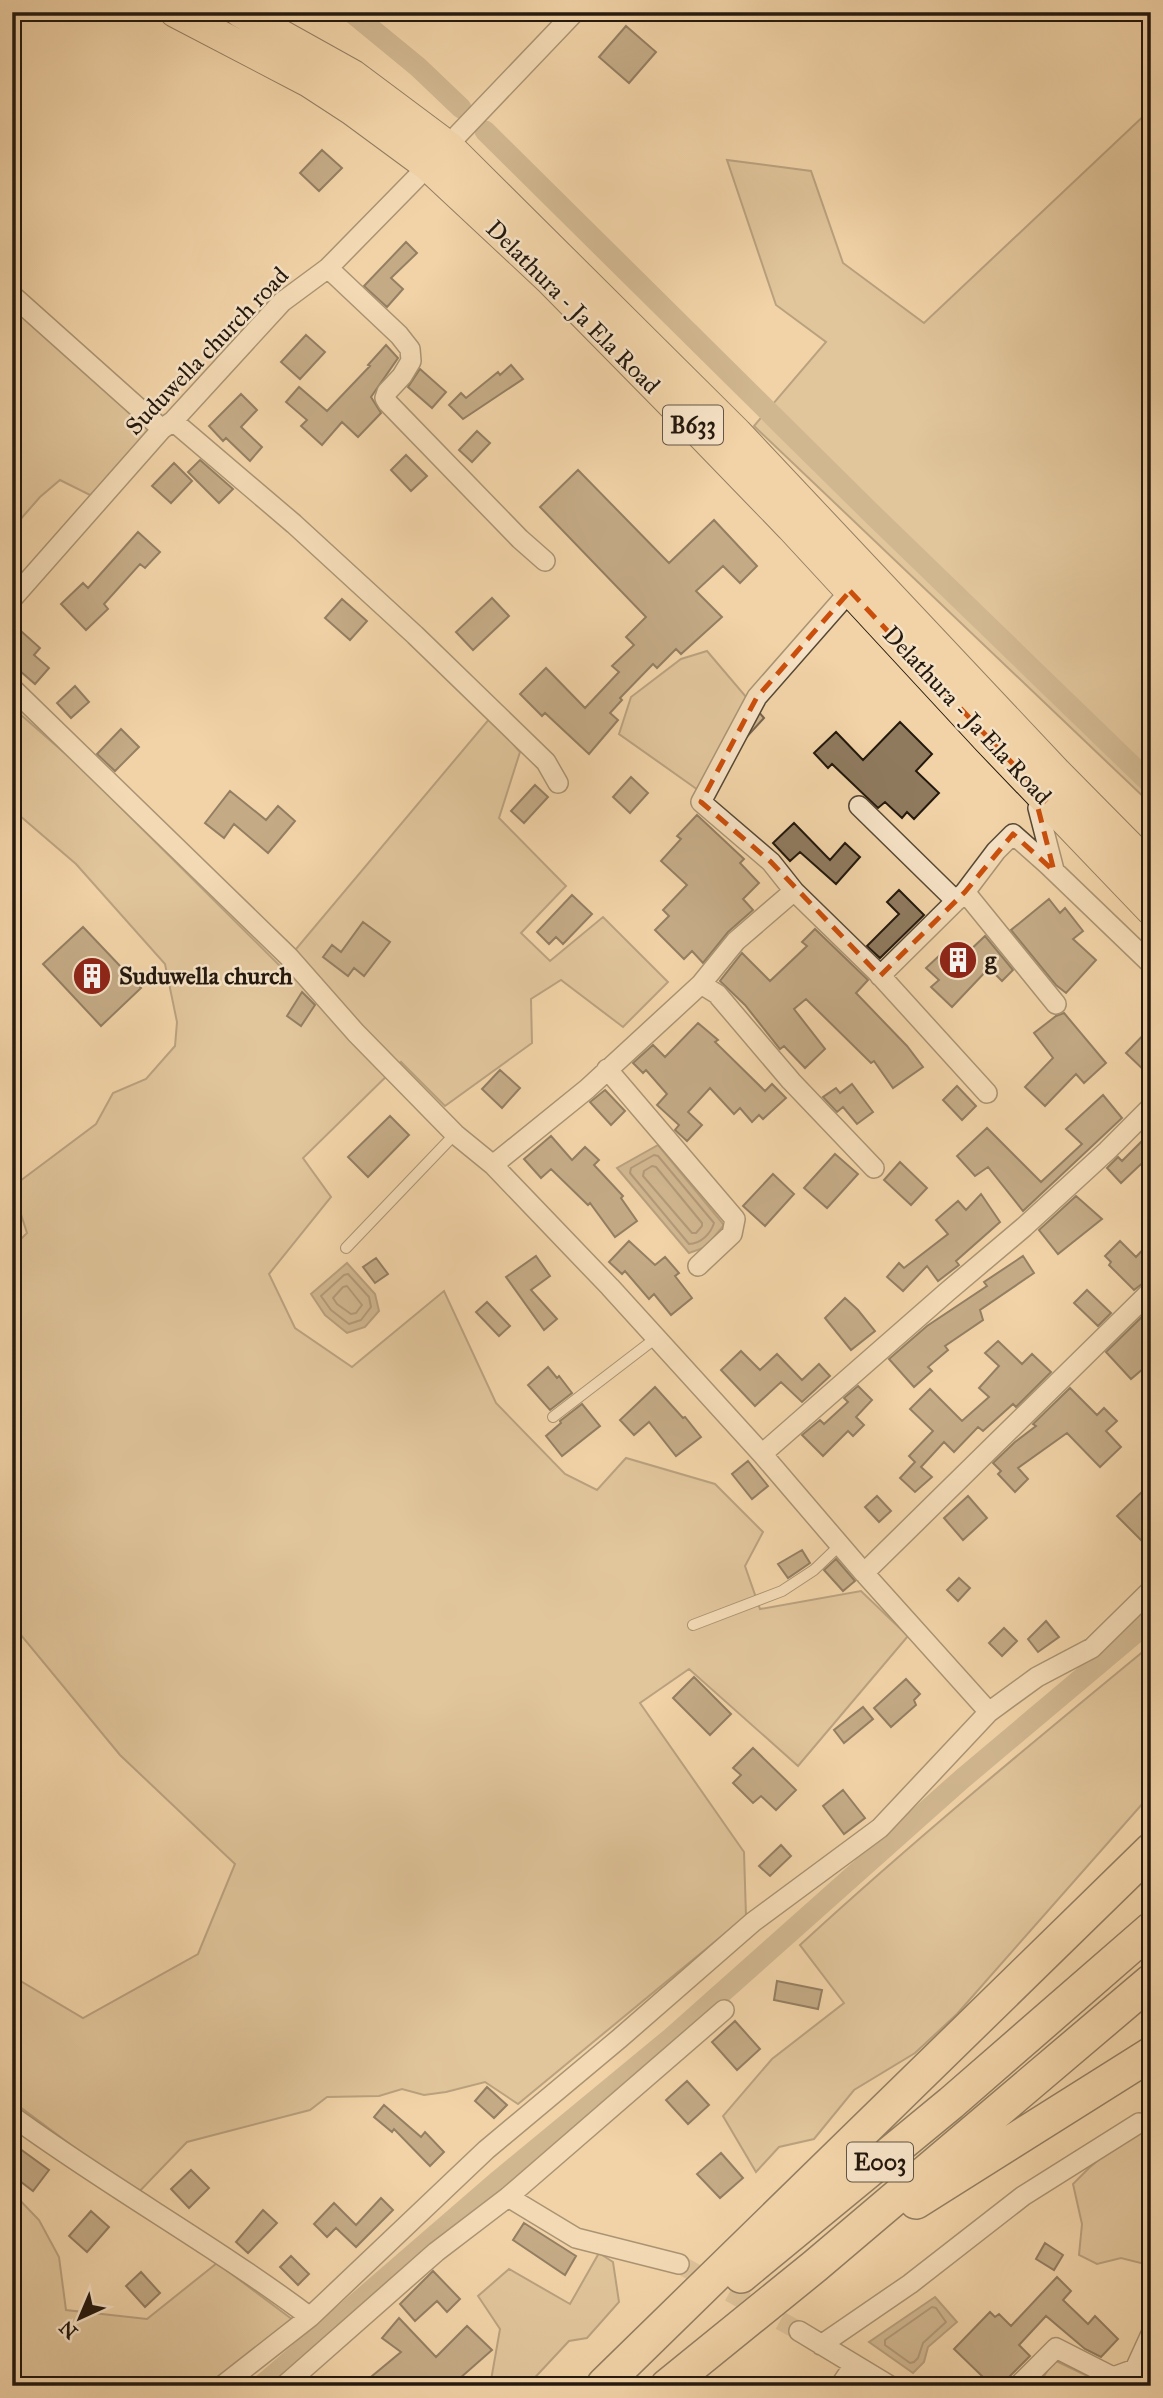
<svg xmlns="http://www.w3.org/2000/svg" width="1163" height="2398" viewBox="0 0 1163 2398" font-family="'IM FELL Great Primer',serif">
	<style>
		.green { fill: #ceb38d; stroke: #79664e; stroke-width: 2 }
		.water { fill: #ab9473; stroke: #75634b; stroke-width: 2 }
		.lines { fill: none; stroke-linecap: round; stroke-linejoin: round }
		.shore { stroke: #685640; stroke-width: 2 }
		.canal { stroke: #ab9473; stroke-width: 21 }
		.building { fill: #8f7a5e; stroke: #24190e; stroke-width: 2 }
		.minor-tunnel { stroke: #c8ae88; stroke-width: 19; stroke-dasharray: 19 10; stroke-linecap: butt }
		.service-casing { stroke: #574834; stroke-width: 12 }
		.minor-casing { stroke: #574834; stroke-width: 22 }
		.primary-casing { stroke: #24190e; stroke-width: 32 }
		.motorway-casing { stroke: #24190e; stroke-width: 36 }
		.service { stroke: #f6e2c6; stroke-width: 10 }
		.minor { stroke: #f6e2c6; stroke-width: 19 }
		.primary { stroke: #f1d3a7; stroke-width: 30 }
		.motorway { stroke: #f1d3a7; stroke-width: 33 }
		.marked { fill: none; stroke: #cb4f0c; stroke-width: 5; stroke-dasharray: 14 9; stroke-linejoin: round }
		.labels { text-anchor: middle; stroke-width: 5; stroke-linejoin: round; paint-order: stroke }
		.shield { fill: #f6e2c6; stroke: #635545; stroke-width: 2 }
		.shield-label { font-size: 23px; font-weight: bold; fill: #24190e }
		.street-label { font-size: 24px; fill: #24190e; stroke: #f6e2c6 }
		.poi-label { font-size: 24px; font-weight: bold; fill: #24190e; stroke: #f6e2c6; text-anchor: start }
	</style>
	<rect width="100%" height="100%" fill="#f1d3a7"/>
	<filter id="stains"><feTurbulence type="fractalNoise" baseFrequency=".00286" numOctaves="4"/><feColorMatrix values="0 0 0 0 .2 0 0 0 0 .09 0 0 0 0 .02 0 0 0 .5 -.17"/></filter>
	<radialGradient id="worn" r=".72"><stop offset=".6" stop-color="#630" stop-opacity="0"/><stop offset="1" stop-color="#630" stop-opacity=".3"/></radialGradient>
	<!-- green -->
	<path class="green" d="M1151,109V804L754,426L826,342L776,305L727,160L811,171L843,263L924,323Z
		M12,303L142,418L153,434L96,498L60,480L40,497L12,529Z
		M707,651L764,718L698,790L619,734L631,697L681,659Z
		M12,707L76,763L281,967L490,718L520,752L499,818L566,886L521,933L550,961L603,917L668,982L623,1027L561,980L531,999L532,1043L445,1106L401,1062L303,1158L331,1197L269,1274L295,1328L352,1367L444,1291L496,1403L565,1474L597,1490L626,1458L715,1484L763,1532L745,1566L760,1609L861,1591L908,1636L798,1766L689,1669L640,1703L744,1852L746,1916L518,2104L485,2082L446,2092L424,2095L402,2089L379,2096L327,2097L310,2110L187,2142L137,2194L12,2101V1976L83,2018L198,1954L235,1864L120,1755L20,1634L12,1621V1248L27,1233L12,1187L96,1124L113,1093L146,1079L175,1046L177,1022L165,964L76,864L12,809Z
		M1151,1645V1794L957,2014L915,2053L854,2090L814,2139L779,2147L756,2172L723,2116L772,2059L844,2003L800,1945C913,1841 1032,1743 1151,1645Z
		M1151,2115V2269L1149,2265L1121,2258L1097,2264L1079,2255L1082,2224L1073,2184L1089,2168Z
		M12,2192L39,2220L59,2257L66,2310L147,2319L217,2263L293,2320L214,2386H12Z
		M599,2253L613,2262L619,2302L587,2338L569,2341L527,2386H490L500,2329L478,2296L509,2269L570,2304Z
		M1054,2360L1104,2384L1147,2369L1151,2371V2386H1038Z"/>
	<!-- water -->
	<path class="water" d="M658,1145L724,1225L706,1247L689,1253L617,1168Z
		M347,1263L375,1294L379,1311L365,1327L347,1333L325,1315L311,1294Z
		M935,2297L957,2322L928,2347L924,2362L913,2373L869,2342Z"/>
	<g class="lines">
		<!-- shore -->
		<path class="shore" d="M654,1155L658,1156L714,1223C711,1233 701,1244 689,1244L630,1173L631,1168Z
			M652,1166L656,1167L702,1223V1226L696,1233H692L643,1176L644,1171Z
			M348,1274L369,1297L371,1307L361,1320L349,1324L331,1310L321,1296L344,1275Z
			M347,1286L362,1305L356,1313L351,1314L337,1304L333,1298L343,1287Z
			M932,2307L936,2308L946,2322L923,2343L918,2358L914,2362L910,2363L885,2345V2340Z"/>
		<!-- canal -->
		<path class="canal" d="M351,12L418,67L461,108
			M485,131L868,510L1151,784
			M261,2386L499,2180L671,2038L962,1779L1151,1620"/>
	</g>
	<!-- building -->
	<path class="building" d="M626,26L656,52L629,83L599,57Z
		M322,150L342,168L319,191L300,173Z
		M406,242L417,253L391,278L403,289L387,307L364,286Z
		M306,335L325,352L300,379L281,362Z
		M386,345L398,358L371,397L381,413L358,437L342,422L322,445L301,426L307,420L286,402L299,387L327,411L370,366L368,365Z
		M511,365L523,379L463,419L449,405L461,393L466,398L498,372L500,375Z
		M420,369L446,392L432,408L408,387Z
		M241,394L257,410L241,427L262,447L250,461L226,438L223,441L209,426Z
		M477,431L490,443L472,462L459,450Z
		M406,455L427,476L411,491L391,470Z
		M200,460L233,489L219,503L188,472Z
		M174,463L192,481L171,503L152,486Z
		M578,470L669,563L714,520L757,566L740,583L723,566L696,591L722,617L681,654L676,649L657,668L653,664L620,698L622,700L610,713L618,720L589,754L545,713L542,716L520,694L546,668L585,708L619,672L612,666L634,645L626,637L646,617L540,507Z
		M138,532L160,552L145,568L140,564L104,604L108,609L86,630L61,604L83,583L88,588Z
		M492,598L509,616L473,650L456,632Z
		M342,599L367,621L350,640L325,618Z
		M12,623L40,648L34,655L49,668L35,684L12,664Z
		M75,686L89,702L71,718L57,703Z
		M900,722L932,754L916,771L939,793L914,819L907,812L902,818L885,802L878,808L832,764L828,768L814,753L836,732L863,760Z
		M121,729L139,747L115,771L97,754Z
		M631,777L648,793L630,813L613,797Z
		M535,785L548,797L524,823L511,811Z
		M230,791L266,820L278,806L295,821L268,853L234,824L224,838L205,823Z
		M697,815L744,859L740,863L759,883L743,899L753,910L728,932L703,963L692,951L684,959L655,930L669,916L663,910L687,885L661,861L681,839L677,836Z
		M794,823L830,860L845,843L860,857L836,884L800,852L790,861L773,843Z
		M899,890L924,915L880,958L867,946L899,914L887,902Z
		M572,895L592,914L563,944L556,937L549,944L537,932Z
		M1049,899L1060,913L1065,908L1083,931L1073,939L1096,960L1066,993L1056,985L1011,930Z
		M363,922L390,942L364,976L354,968L348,976L323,957L332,945L341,952Z
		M83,927L141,988L101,1026L43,964Z
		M815,929L868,980L856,993L907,1046L923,1067L893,1088L874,1061L871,1063L806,999L794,1009L825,1049L805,1068L784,1046L780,1049L745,1005L720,981L742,953L770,981L807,946L802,942Z
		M985,936L1013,970L1002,981L989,968L952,1007L931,987L939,980L926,968L954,942L966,954Z
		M302,992L315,1005L301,1026L287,1016Z
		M1064,1013L1106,1063L1084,1083L1076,1074L1045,1106L1025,1087L1053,1058L1034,1033L1056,1016Z
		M698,1023L718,1040L715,1042L765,1091L772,1084L786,1098L763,1119L759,1115L752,1122L740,1108L734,1114L710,1088L688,1112L702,1125L687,1141L675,1130L679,1125L657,1105L667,1094L646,1070L643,1073L633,1063L653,1045L665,1057Z
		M1151,1027V1077L1126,1053Z
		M500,1070L520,1088L502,1108L482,1089Z
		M852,1084L873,1112L857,1124L843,1107L837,1112L823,1097L836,1088L840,1093Z
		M957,1086L976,1106L962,1120L943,1100Z
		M605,1090L625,1111L611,1125L590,1102Z
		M1103,1095L1122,1118L1023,1211L988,1167L975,1176L957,1156L987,1128L1041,1182L1082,1144L1066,1129Z
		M390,1116L409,1135L368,1177L348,1157Z
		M1151,1132V1173L1141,1164L1121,1183L1107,1168L1118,1157L1122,1161Z
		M551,1136L572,1160L585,1147L599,1160L594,1165L623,1196L621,1198L637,1221L615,1237L590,1203L588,1205L551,1169L541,1178L524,1159Z
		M835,1154L858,1174L827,1208L804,1188Z
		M900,1162L927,1188L911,1205L884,1180Z
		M773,1174L794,1194L765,1226L743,1206Z
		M981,1194L1000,1222L956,1261L959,1265L938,1281L927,1266L903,1291L887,1277L899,1263L904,1268L948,1234L936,1220L958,1201L966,1210Z
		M1076,1196L1102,1219L1058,1254L1039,1230Z
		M629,1241L655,1265L665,1257L679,1273L675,1276L692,1298L671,1315L654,1294L649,1299L625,1271L622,1274L609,1262Z
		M1120,1241L1136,1257L1151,1241V1277L1134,1290L1109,1265L1111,1262L1105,1256Z
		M536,1256L550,1276L531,1290L557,1319L544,1330L506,1277Z
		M1023,1256L1034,1273L980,1310L983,1320L945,1346L948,1350L928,1367L932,1371L914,1387L889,1359L927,1326L987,1286L984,1282Z
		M376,1258L388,1274L375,1283L363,1267Z
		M1087,1290L1111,1313L1098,1326L1074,1303Z
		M845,1298L858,1310L875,1331L851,1350L825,1318Z
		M487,1302L510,1326L499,1336L476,1312Z
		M1151,1308V1362L1131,1379L1106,1352Z
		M998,1341L1022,1364L1032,1354L1051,1372L1016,1407L1013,1404L983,1431L978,1427L954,1452L944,1442L921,1467L932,1477L915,1492L900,1478L915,1462L909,1456L933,1431L910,1409L930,1389L962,1421L989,1397L979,1388L999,1366L985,1353Z
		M741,1351L760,1370L777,1354L802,1380L819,1364L830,1376L802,1402L781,1382L755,1406L721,1370Z
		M548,1367L557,1378L559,1376L572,1393L550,1410L528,1385Z
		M858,1386L872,1400L856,1417L864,1425L853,1436L848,1431L823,1456L802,1435L820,1420L824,1424L848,1402L844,1398Z
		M655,1387L683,1418L685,1417L701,1437L676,1456L649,1422L634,1435L620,1420Z
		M1070,1388L1097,1415L1104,1408L1117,1421L1106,1431L1121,1447L1100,1467L1067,1433L1018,1468L1028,1479L1015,1492L998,1474L1001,1471L993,1463L1015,1442L1036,1426L1033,1424Z
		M582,1404L600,1426L562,1456L546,1436L561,1423L560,1421Z
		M748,1461L768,1486L752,1499L732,1474Z
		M1151,1483V1550L1117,1516Z
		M877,1496L891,1511L879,1522L865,1507Z
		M968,1496L987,1518L963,1540L944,1518Z
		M802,1550L810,1563L788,1578L778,1564Z
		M836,1559L855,1581L843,1591L824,1570Z
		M959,1578L970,1588L958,1601L947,1590Z
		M1046,1621L1059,1637L1038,1652L1028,1639Z
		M1004,1628L1017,1641L1002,1656L989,1643Z
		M694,1677L731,1714L710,1735L673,1698Z
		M906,1679L920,1694L914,1700L916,1705L891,1727L874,1708Z
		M863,1707L873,1719L844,1743L834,1730Z
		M753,1748L796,1790L776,1810L761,1796L753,1803L733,1783L741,1775L733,1768Z
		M843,1790L865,1818L844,1834L823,1806Z
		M781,1845L791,1856L770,1876L759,1866Z
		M777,1981L822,1990L818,2009L774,2000Z
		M735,2021L760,2049L737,2070L712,2042Z
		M687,2081L709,2105L688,2124L666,2100Z
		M487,2087L507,2105L494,2118L475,2101Z
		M384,2105L421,2137L425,2132L444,2152L430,2166L394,2129L392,2132L374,2117Z
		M12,2143L49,2170L33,2191L12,2175Z
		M721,2153L743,2178L720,2198L697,2174Z
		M191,2170L209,2188L189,2208L171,2189Z
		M381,2198L393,2210L356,2247L336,2228L327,2237L314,2224L334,2203L356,2225Z
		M263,2210L277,2223L248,2253L236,2242Z
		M91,2211L109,2227L87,2252L69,2236Z
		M524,2223L576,2256L565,2275L513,2240Z
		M1045,2243L1063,2255L1054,2270L1036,2259Z
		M291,2256L309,2274L298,2285L280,2267Z
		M433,2271L460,2299L447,2312L437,2301L415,2321L400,2304Z
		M141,2272L160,2293L145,2307L126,2286Z
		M1057,2277L1071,2291L1063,2300L1088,2324L1095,2316L1118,2339L1101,2357L1085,2349L1046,2316L1019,2345L1030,2356L1009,2377L1006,2386H974L983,2377L954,2349L990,2312L995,2317L999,2314L1011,2326Z
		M399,2318L436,2357L467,2326L492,2350L451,2386H360L401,2352L382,2338Z"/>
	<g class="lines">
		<!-- minor-tunnel -->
		<path class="minor-tunnel" d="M679,2264L799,2331"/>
		<!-- service casing -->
		<g class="service-casing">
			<path id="service" d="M346,1248L455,1134
				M553,1417L656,1338
				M693,1625L782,1591L814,1570L840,1545"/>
		</g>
		<!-- minor casing -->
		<g class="minor-casing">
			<path id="minor" d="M328,268L399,335L410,349L411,361L402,376L387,392L385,398L388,403L520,539L545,561
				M12,295L162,429
				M173,421L294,524L415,635L546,762L558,783
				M12,599L162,429L173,421L282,302L328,268L428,166L575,12
				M12,688L289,957L356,1033L455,1134L493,1165L610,1287L762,1454L864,1573L989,1712
				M859,806L956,901
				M1038,808L1054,870
				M794,891L877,972L987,1093
				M965,892L1056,1004
				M880,976L965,892L996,851L1013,834L1048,865L1151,964
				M701,984L736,941L794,891L771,862L701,802L757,697L850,591
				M607,1069L735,1219L732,1234L698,1266
				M493,1165L587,1089L701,984L717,994L791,1081L874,1168
				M762,1454L947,1292L1024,1227L1107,1151L1151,1107
				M864,1573L1151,1291
				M12,2116C109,2187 214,2245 310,2317
				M508,2197L576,2238L679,2264
				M799,2331L890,2386
				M821,2345L910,2284L1023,2196L1139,2123
				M222,2386L310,2317L486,2150L620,2038L753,1922L880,1828L989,1712L1037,1677L1092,1648L1151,1590
				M284,2386L436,2252L508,2197L724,2010
				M840,2386L854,2365
				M1018,2386L1056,2348L1113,2377L1135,2369L1151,2334"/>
		</g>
		<!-- primary casing -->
		<g class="primary-casing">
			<path id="primary" d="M175,12L309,82L352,110L428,166L549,279L670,402L791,527L988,740L1151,910
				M240,12L353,75L448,146L737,433L1056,772L1151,868"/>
		</g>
		<!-- motorway casing -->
		<g class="motorway-casing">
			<path id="motorway" d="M916,2202L1151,2054
				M741,2276L951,2103L1151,1929
				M604,2384L1151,1850
				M667,2386L815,2266L1151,1981"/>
		</g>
		<!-- service -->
		<use href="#service" class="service"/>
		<!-- minor -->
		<use href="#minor" class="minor"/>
		<!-- primary -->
		<use href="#primary" class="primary"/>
		<!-- motorway -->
		<use href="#motorway" class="motorway"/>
	</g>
	<!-- marked area -->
	<path d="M0 0H1163V2398H0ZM850,591L1046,799L1038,808L1054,871L1013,834L965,892L880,976L771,862L701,802L757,697Z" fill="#f1d3a7" fill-opacity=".55" fill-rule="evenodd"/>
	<path class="marked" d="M850,591L1046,799L1038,808L1054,871L1013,834L965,892L880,976L771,862L701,802L757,697Z"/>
	<!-- icons -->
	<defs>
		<g id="building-disc" transform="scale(2.0125)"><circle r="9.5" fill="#8f2418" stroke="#f6e2c6"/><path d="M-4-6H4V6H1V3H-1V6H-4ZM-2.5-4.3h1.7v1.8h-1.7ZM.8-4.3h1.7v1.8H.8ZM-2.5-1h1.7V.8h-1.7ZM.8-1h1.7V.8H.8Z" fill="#fff"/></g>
	</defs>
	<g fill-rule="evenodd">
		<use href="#building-disc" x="958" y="960"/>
		<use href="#building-disc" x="92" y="976"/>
	</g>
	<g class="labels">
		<!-- shield labels -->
		<g class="shield">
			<rect x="663" y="405.5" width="60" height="39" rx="5"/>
			<rect x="847" y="2142.5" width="66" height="39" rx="5"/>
		</g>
		<g class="shield-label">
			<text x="693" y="433">B633</text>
			<text x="880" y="2170">E003</text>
		</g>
		<!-- street labels -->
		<g class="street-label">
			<text transform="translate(573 307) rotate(45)" y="8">Delathura - Ja Ela Road</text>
			<text transform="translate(207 351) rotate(-46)" y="8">Suduwella church road</text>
			<text transform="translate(967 715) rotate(47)" y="8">Delathura - Ja Ela Road</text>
		</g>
		<!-- poi labels -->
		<g class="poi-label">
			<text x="985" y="968">g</text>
			<text x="119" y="984">Suduwella church</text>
		</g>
	</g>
	<!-- margin -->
	<rect width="1163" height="2398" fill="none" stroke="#f1d3a7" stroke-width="42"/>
	<rect x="14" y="14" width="1135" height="2370" fill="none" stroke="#24190e" stroke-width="3.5"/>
	<rect x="21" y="21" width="1121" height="2356" fill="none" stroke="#24190e" stroke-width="2"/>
	<!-- north arrow -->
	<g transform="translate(80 2318) rotate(224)" stroke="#f6e2c6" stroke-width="5" paint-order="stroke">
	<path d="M0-5L12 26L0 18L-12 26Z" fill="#24190e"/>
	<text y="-10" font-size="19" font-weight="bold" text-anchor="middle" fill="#24190e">N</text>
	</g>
	<rect width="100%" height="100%" filter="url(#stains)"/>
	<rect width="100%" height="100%" fill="url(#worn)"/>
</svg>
